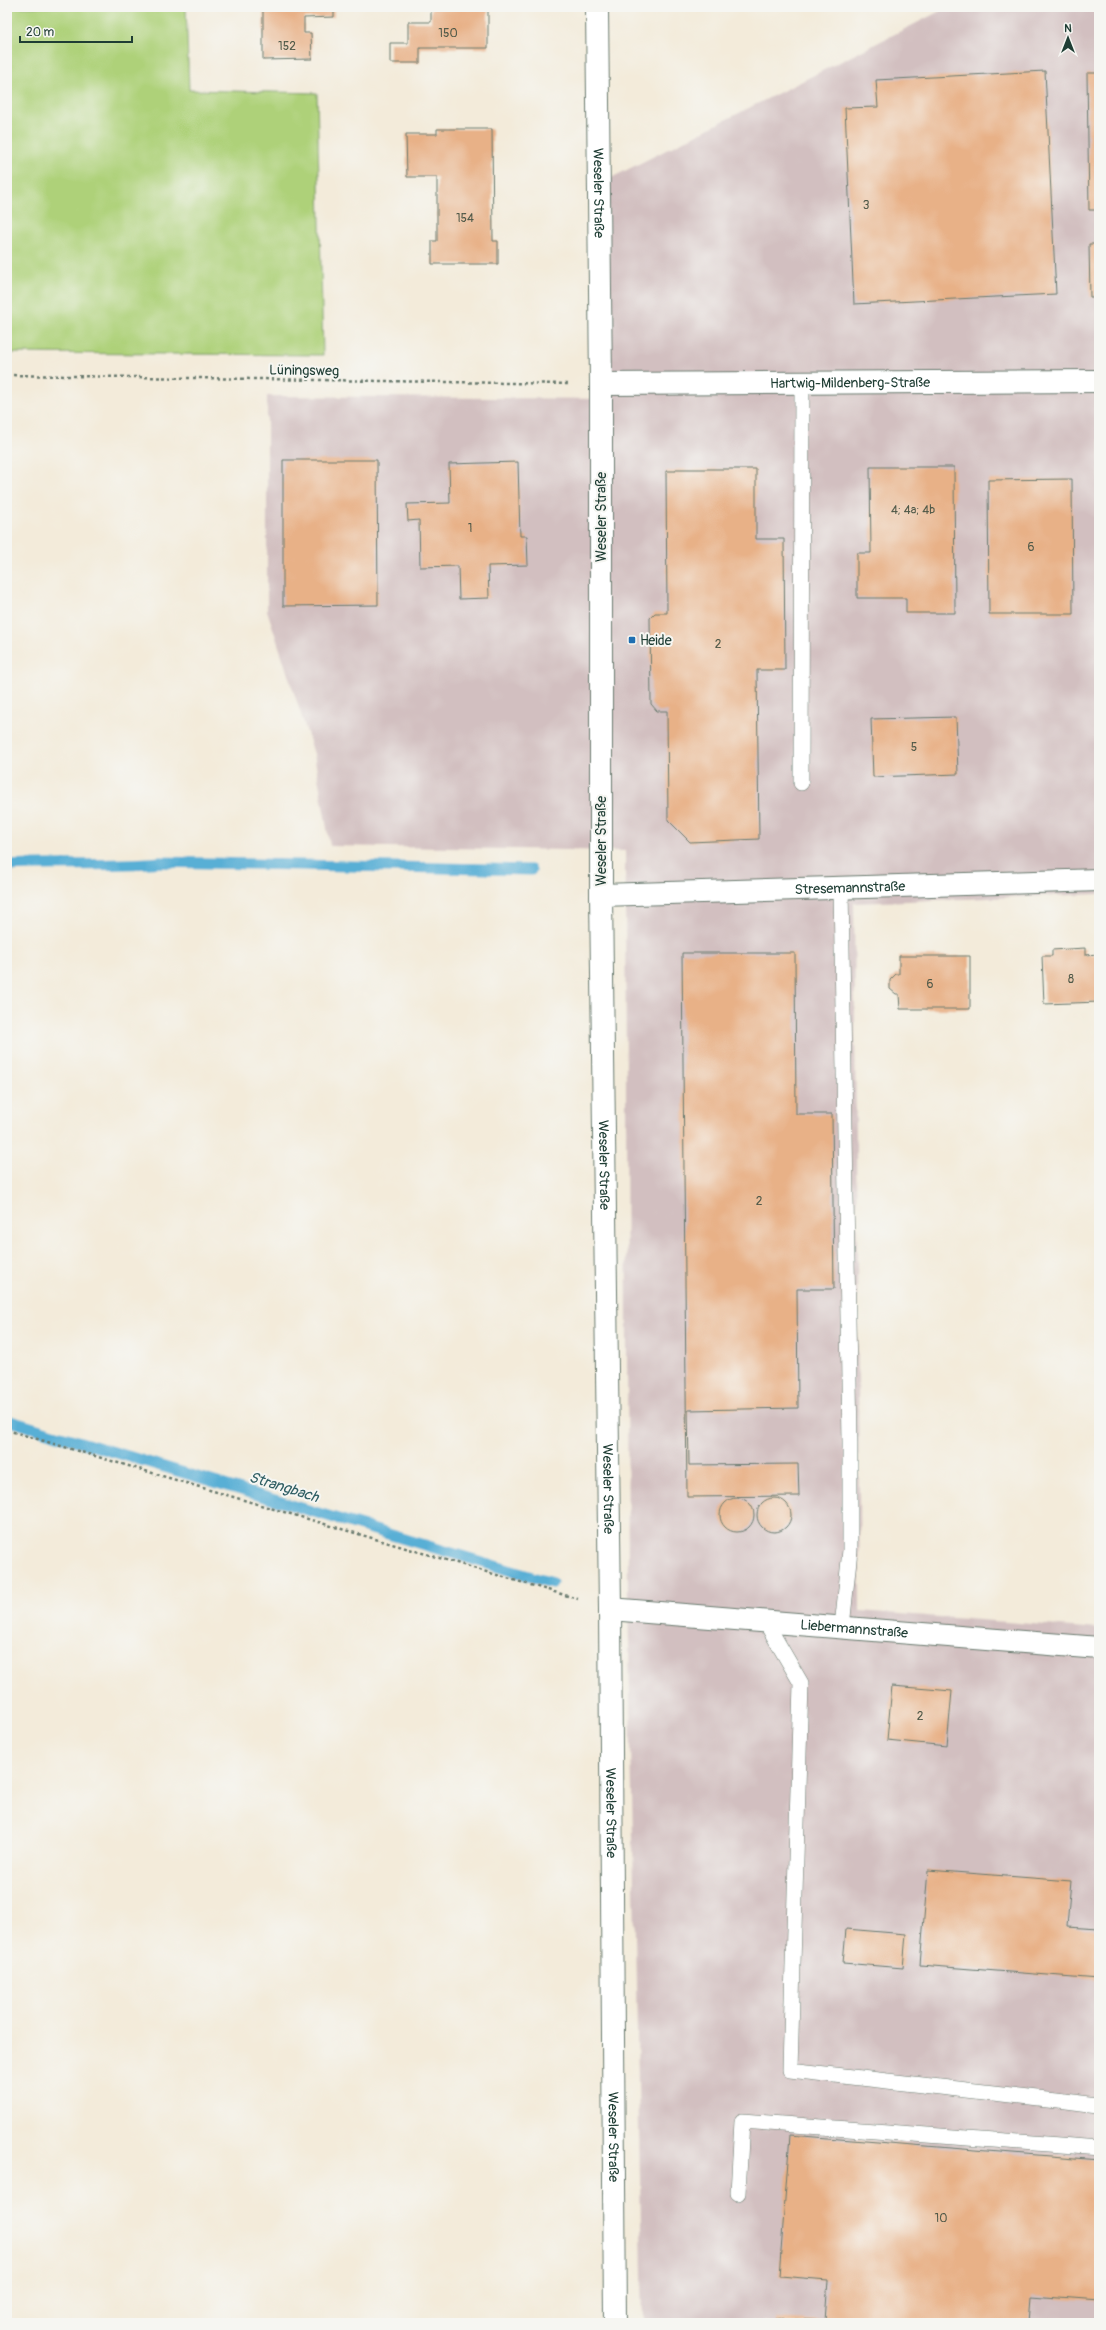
<svg xmlns="http://www.w3.org/2000/svg" width="1106" height="2330" viewBox="0 0 1106 2330" font-family="Pangolin,sans-serif">
	<style>
		.industrial { fill: #d2bfc0 }
		.green { fill: #aed179; stroke: #668756 }
		.lines { fill: none; stroke-linecap: round; stroke-linejoin: round }
		.stream { stroke: #59afd5; stroke-width: 11 }
		.building { fill: #e8b187 }
		.lane-casing { stroke: #697a6e; stroke-width: 16 }
		.street-casing { stroke: #697a6e; stroke-width: 24 }
		.secondary-casing { stroke: #697a6e; stroke-width: 24 }
		.path { stroke: #697a6e; stroke-width: 2.5; stroke-dasharray: 3 3; stroke-linecap: butt }
		.lane { stroke: #fff; stroke-width: 15 }
		.street { stroke: #fff; stroke-width: 22 }
		.secondary { stroke: #fff; stroke-width: 22 }
		.poi-dot { fill: #1f6fb2; stroke: #f6f6f2; stroke-width: 1.5 }
		.labels { text-anchor: middle; stroke-width: 4; stroke-linejoin: round; paint-order: stroke }
		.number-label { font-size: 12px; fill: #515a49 }
		.street-label { font-size: 14px; fill: #1f3d34; stroke: #f6f6f2 }
		.poi-label { font-size: 14px; fill: #1f3d34; stroke: #f6f6f2; text-anchor: start }
		.water-label { font-size: 15px; font-style: italic; fill: #305f64; stroke: #f6f6f2 }
	</style>
	<rect width="100%" height="100%" fill="#f6f6f2"/>
	<filter id="ink" filterUnits="userSpaceOnUse"><feTurbulence type="fractalNoise" baseFrequency=".025" numOctaves="2"/><feDisplacementMap in="SourceGraphic" scale="8" xChannelSelector="R" yChannelSelector="G"/><feConvolveMatrix kernelMatrix="1 2 1 2 8 2 1 2 1" color-interpolation-filters="sRGB"/></filter>
	<filter id="wash" filterUnits="userSpaceOnUse"><feTurbulence type="fractalNoise" baseFrequency=".012" numOctaves="4" result="noise"/><feDisplacementMap in="SourceGraphic" scale="16" xChannelSelector="R" yChannelSelector="G"/><feGaussianBlur stdDeviation="0.9" result="paint"/><feColorMatrix in="noise" values="0 0 0 0 0 0 0 0 0 0 0 0 0 0 0 0 0 1.4 0 .05"/><feComposite in="paint" operator="in"/></filter>
	<g filter="url(#wash)">
		<rect width="100%" height="100%" fill="#f3ebda"/>
		<!-- industrial -->
		<path class="industrial" d="M948,7H1099V894L854,903L860,1611L1099,1629V2323H643L628,1599L625,851L330,846L314,754L267,610V396L610,399L607,180Z"/>
		<!-- green -->
		<path class="green" d="M7,7H186L189,90L317,93L323,355L7,353Z"/>
		<g class="lines">
			<!-- stream -->
			<path class="stream" d="M7,866C58,863 109,867 160,862L531,870
				M7,1420L552,1583"/>
		</g>
		<g id="blocks">
			<!-- building -->
			<path class="building" d="M263,7H334V17L304,18V33H311L312,59L263,60Z
				M438,7H488V48H420V63H390V43H408V22H431V9Z
				M1045,71L1056,294L854,304L845,108L878,107L876,80Z
				M1087,73H1099V210H1089Z
				M437,129H492L493,241H498V264H432V241H437V177H407L406,134H437Z
				M1089,244H1099V297H1090Z
				M283,460H377L378,605L283,606Z
				M518,462L520,536H527L528,565L488,566L489,598L459,599L458,566L420,567L419,520L408,521L407,504L450,503L449,464Z
				M870,467H954L955,613H906V598H857V553H871Z
				M676,469H756V539H784L785,670H757L759,839L690,842L668,820L667,711H657L651,704L650,618L655,613H667L666,471H676Z
				M1072,479L1073,614H989L988,480Z
				M956,717L958,774L873,777L871,719Z
				M1085,948V955L1099,954V1002L1044,1004L1042,956H1052V950Z
				M682,953H795L796,1114H832L834,1289H797L798,1408L688,1410L689,1465L798,1464L799,1496L687,1497Z
				M899,956H970V1009H900L899,994H896L890,989V980L896,974H899Z
				M757 1515a17 17 0 1 1 34 0a17 17 0 1 1-34 0Z
				M720 1515a17 17 0 1 1 34 0a17 17 0 1 1-34 0Z
				M892,1686L952,1691L947,1746L887,1740Z
				M928,1870L1071,1881L1067,1927L1099,1929V1979L920,1965Z
				M846,1929L906,1934L903,1968L843,1963Z
				M790,2135L1099,2160V2301L1032,2296L1030,2323H775V2318L825,2321L828,2280L779,2276Z"/>
		</g>
	</g>
	<g filter="url(#ink)">
		<use href="#blocks" fill-opacity="0" stroke="#697a6e" stroke-width="1"/>
		<g class="lines">
			<!-- lane casing -->
			<g class="lane-casing">
				<path id="lane" d="M801,783L802,383
					M841,887L850,1442V1550L842,1627
					M765,1621L801,1683L790,2070L1099,2105
					M738,2193L742,2121L1099,2148"/>
			</g>
			<!-- street casing -->
			<g class="street-casing">
				<g id="street">
					<path id="s1" d="M601,384L1099,381"/>
					<path id="s2" d="M601,895L1099,880"/>
					<path id="s3" d="M610,1609L1099,1648"/>
				</g>
			</g>
			<!-- secondary casing -->
			<g class="secondary-casing">
				<g id="secondary">
					<path id="s4" d="M597,7L601,384V895L610,1609L615,2323"/>
				</g>
			</g>
			<!-- path -->
			<path class="path" d="M7,375L570,384
				M7,1430L578,1599"/>
			<!-- lane -->
			<use href="#lane" class="lane"/>
			<!-- street -->
			<use href="#street" class="street"/>
			<!-- secondary -->
			<use href="#secondary" class="secondary"/>
		</g>
	</g>
	<!-- markers -->
	<rect class="poi-dot" x="628" y="636" width="8" height="8" rx="2"/>
	<g class="labels">
		<!-- number labels -->
		<g class="number-label">
			<text x="448" y="37">150</text>
			<text x="287" y="50">152</text>
			<text x="866" y="209">3</text>
			<text x="465" y="222">154</text>
			<text x="913" y="514">4; 4a; 4b</text>
			<text x="470" y="532">1</text>
			<text x="1031" y="551">6</text>
			<text x="718" y="648">2</text>
			<text x="914" y="751">5</text>
			<text x="1071" y="983">8</text>
			<text x="930" y="988">6</text>
			<text x="759" y="1205">2</text>
			<text x="920" y="1720">2</text>
			<text x="941" y="2222">10</text>
		</g>
		<!-- street labels -->
		<g class="street-label">
			<text dy="5" stroke="none"><textPath href="#s4" startOffset="186">Weseler Straße</textPath></text>
			<text transform="translate(304 370) rotate(1)" y="5">Lüningsweg</text>
			<text dy="5" stroke="none"><textPath href="#s1" startOffset="249">Hartwig-Mildenberg-Straße</textPath></text>
			<text transform="translate(601 517) rotate(-90)" y="5">Weseler Straße</text>
			<text transform="translate(601 841) rotate(-90)" y="5">Weseler Straße</text>
			<text dy="5" stroke="none"><textPath href="#s2" startOffset="249">Stresemannstraße</textPath></text>
			<text dy="5" stroke="none"><textPath href="#s4" startOffset="1158">Weseler Straße</textPath></text>
			<text dy="5" stroke="none"><textPath href="#s4" startOffset="1482">Weseler Straße</textPath></text>
			<text dy="5" stroke="none"><textPath href="#s3" startOffset="245">Liebermannstraße</textPath></text>
			<text dy="5" stroke="none"><textPath href="#s4" startOffset="1806">Weseler Straße</textPath></text>
			<text dy="5" stroke="none"><textPath href="#s4" startOffset="2130">Weseler Straße</textPath></text>
		</g>
		<!-- poi labels -->
		<g class="poi-label">
			<text x="640" y="645">Heide</text>
		</g>
		<!-- water labels -->
		<g class="water-label">
			<text transform="translate(284 1487) rotate(17)" y="5">Strangbach</text>
		</g>
	</g>
	<!-- margin -->
	<rect width="1106" height="2330" fill="none" stroke="#f6f6f2" stroke-width="24"/>
	<!-- north arrow -->
	<g transform="translate(1068 38)" stroke="#f6f6f2" stroke-width="3" paint-order="stroke">
	<path d="M0-3L7 15L0 10L-7 15Z" fill="#1f3d34"/>
	<text y="-6" font-size="11" font-weight="bold" text-anchor="middle" fill="#1f3d34">N</text>
	</g>
	<!-- scale -->
	<path d="M20 36v6h112v-6" fill="none" stroke="#1f3d34" stroke-width="2"/>
	<text x="26" y="36" font-size="12" fill="#1f3d34" stroke="#f6f6f2" stroke-width="3" paint-order="stroke">20 m</text>
</svg>
